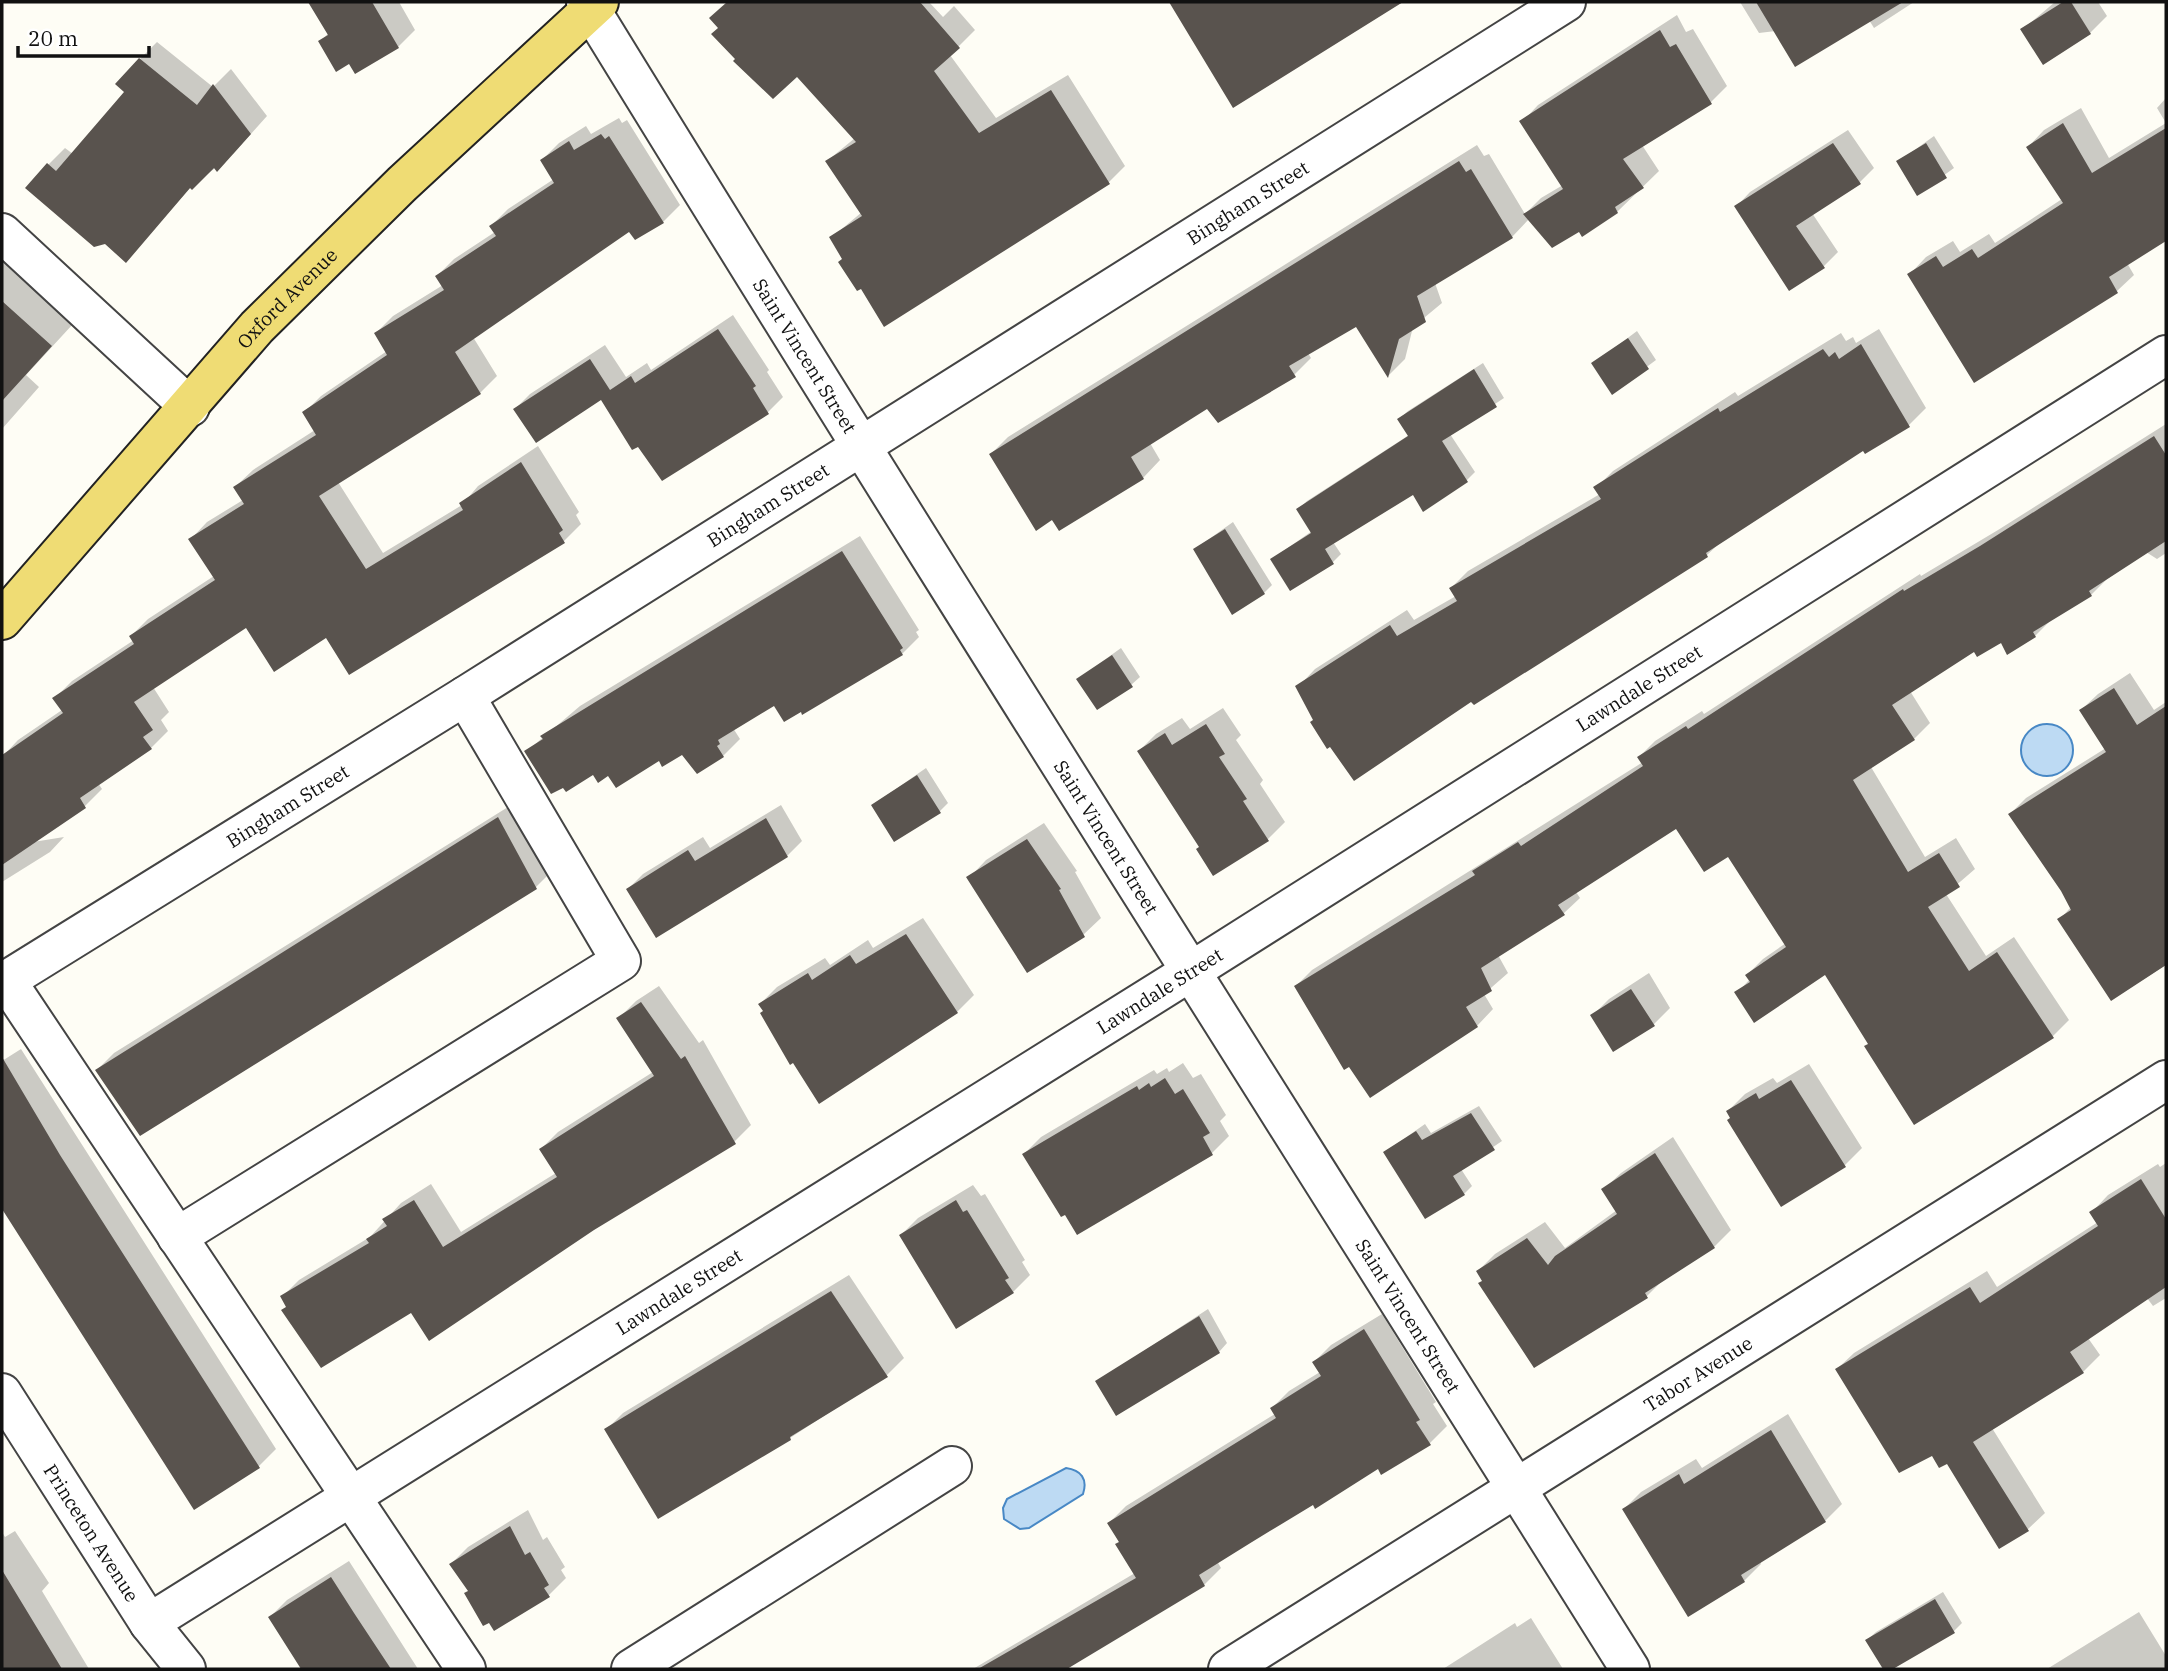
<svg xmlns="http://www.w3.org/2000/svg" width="2168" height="1671" viewBox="0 0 2168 1671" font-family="'IBM Plex Serif',serif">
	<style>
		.water { fill: #bddaf3; stroke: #4888c5; stroke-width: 2 }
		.shadow { fill: #0003 }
		.building { fill: #59534e }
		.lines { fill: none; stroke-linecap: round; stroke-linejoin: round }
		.minor-casing { stroke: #444; stroke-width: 42 }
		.major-casing { stroke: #222; stroke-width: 42 }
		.minor { stroke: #fff; stroke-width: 38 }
		.major { stroke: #efdc74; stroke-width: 38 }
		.labels { text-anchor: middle; stroke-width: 7; stroke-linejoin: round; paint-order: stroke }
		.street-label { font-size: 19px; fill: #111; stroke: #fff }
	</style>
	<rect width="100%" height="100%" fill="#fefdf5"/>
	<!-- water -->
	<path class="water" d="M2021 750a26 26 0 1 1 52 0a26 26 0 1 1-52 0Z
		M1066,1468C1081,1470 1088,1479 1083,1494L1029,1528L1020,1529L1004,1519L1003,1508L1007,1499Z"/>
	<!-- shadow -->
	<path class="shadow" d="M310,2H399L415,30L398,47L350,62L320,41L329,33Z
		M728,2H929L943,17L954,6L975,30L950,55L996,118L1068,75L1125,166L1109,182L885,325L831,238L862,212L827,161L855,138L797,74L720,28L712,18Z
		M1176,2H1397L1392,7L1173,5Z
		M1740,2H1914L1874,28L1869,20L1759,33Z
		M2055,2H2098L2107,16L2090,33L2023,29Z
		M1677,15L1686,32L1693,29L1727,86L1711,102L1642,145L1659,171L1617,212L1579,230L1529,219L1512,237L1435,283L1442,303L1413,327L1405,359L1389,375L1357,324L1308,353L1311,358L1294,375L1208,407L1150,443L1160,460L1143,478L1059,528L991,454L1008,437L1477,145L1484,156L1489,154L1525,214L1541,198L1563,185L1522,122L1538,105Z
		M157,42L213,87L231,69L267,116L234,153L191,187L126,260L48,165L65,148L73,154L127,91L140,59Z
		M2166,98V123L2157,108Z
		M2081,108L2109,158L2166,123V239L2127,263L2134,275L2117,291L1910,274L1926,257L1953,241L1960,252L1989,234L1995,243L2062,199L2028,147L2044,130Z
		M619,118L622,123L627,120L680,205L663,222L629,229L473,337L497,376L480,393L338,482L383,553L462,505L478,486L538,446L579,512L576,515L581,524L564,541L349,672L327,635L246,626L153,687L169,712L161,720L168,731L151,748L98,783L102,789L85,806L33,842L64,837L50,852L2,882V757L18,740L62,710L55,698L72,681L134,640L131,636L148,619L214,576L190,540L207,522L243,500L235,487L253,470L315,430L304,413L321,396L387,351L376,333L393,316L443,285L437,276L454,259L495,232L491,226L508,209L554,179L542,160L559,143L586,126L591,134Z
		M1848,130L1874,168L1859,183L1812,213L1838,252L1824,266L1789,289L1736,207L1750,192Z
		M1934,136L1954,168L1918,194L1898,162Z
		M2,235L85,311L26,375L39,387L2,429Z
		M733,315L769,370L767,372L783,397L768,412L663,479L602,398L515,409L530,394L605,345L626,377L647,363L651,370Z
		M1879,329L1926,408L1909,425L1866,452L1864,449L1723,540L1707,555L1474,703L1472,700L1315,719L1298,687L1315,669L1407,610L1414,620L1456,596L1451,588L1468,571L1600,494L1596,488L1613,471L1735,392L1738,396L1841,333L1846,341L1853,337L1856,343Z
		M1637,331L1656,360L1613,392L1593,364Z
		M1483,363L1504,398L1450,434L1475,472L1467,480L1424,509L1414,492L1333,542L1341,554L1333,562L1272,559L1312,531L1299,509L1307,501L1409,435L1399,419L1408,411Z
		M2166,424V553L2157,559L2146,552L2107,579L2091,595L2051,620L2035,636L1974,649L1910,691L1930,723L1914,739L1871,767L1925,857L1956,838L1975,869L1946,894L1986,956L2014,937L2069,1020L2053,1036L1869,1043L1826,973L1737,993L1750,979L1747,975L1763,959L1786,943L1729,854L1676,827L1576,892L1580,898L1563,914L1498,955L1508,973L1484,994L1493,1009L1477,1026L1296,986L1312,970L1643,762L1639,757L1655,741L1702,711L1704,714L1920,574L1921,576L1998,530Z
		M1233,522L1272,585L1264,593L1195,549Z
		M860,536L919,630L916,632L919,637L902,654L775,703L733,728L740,739L723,756L683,752L609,774L594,773L527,751L580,706Z
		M1121,648L1140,677L1131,685L1078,679Z
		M2130,673L2154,710L2166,702V763L2157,769L2166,784V965L2112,999L2060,919L2071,907L2062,890L2010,814L2026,798L2106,748L2081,710L2098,694Z
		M1223,708L1241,735L1236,740L1263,780L1260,784L1285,822L1268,839L1201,847L1139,751L1156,734L1182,718L1190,729Z
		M926,768L948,803L940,811L873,805Z
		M516,802L553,870L536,887L141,1133L97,1070L114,1053Z
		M781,805L802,841L787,856L657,936L628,889L643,874L703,837L710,848Z
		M1044,823L1077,871L1075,872L1101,918L1083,935L969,878L986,860Z
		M923,918L974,995L957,1012L765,1011L760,1004L777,987L825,958L830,965L868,940L873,948Z
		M1649,973L1670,1008L1653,1025L1592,1016L1609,999Z
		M659,986L699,1043L703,1040L751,1125L734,1142L412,1310L288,1306L282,1297L299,1280L370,1237L401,1203L431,1184L461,1232L556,1173L541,1149L558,1132L653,1072L619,1018L636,1001Z
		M21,1049L276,1449L259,1466L194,1507L2,1206V1061Z
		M1183,1063L1193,1078L1201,1074L1226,1115L1220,1121L1229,1136L1212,1153L1024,1154L1041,1137L1154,1070L1157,1074L1167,1068L1169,1072Z
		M1809,1064L1862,1148L1845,1165L1732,1118L1728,1111L1745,1094L1773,1078L1777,1083Z
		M1479,1106L1502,1141L1461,1169L1472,1186L1464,1194L1385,1152L1425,1124L1431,1133Z
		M1673,1137L1731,1230L1714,1247L1664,1279L1647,1296L1484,1280L1478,1271L1495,1254L1545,1222L1565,1248L1617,1210L1603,1190L1621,1173Z
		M2166,1163V1298L2153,1306L2147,1298L2088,1338L2100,1355L2083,1372L1992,1428L2045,1513L2028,1529L2000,1547L1947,1461L1932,1454L1837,1369L1854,1353L1987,1271L1997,1287L2098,1222L2092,1212L2108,1195L2158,1164L2160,1167Z
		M973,1185L981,1196L985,1194L1025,1260L1022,1262L1030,1275L1013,1292L901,1235L918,1218Z
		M849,1275L904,1358L887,1375L790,1438L606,1430L623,1413Z
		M1208,1309L1227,1343L1219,1352L1117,1413L1098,1381Z
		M1382,1314L1436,1402L1433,1404L1447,1426L1430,1443L1378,1466L1217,1561L1221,1568L1204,1585L1065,1669H973L1135,1573L1109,1523L1126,1506L1275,1414L1272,1408L1289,1391L1320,1372L1314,1362L1331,1345Z
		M1788,1414L1842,1504L1825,1521L1760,1561L1761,1564L1744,1581L1689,1615L1624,1509L1641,1492L1696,1459L1702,1468Z
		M528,1510L543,1540L547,1537L565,1567L561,1570L566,1578L549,1595L494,1629L451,1564L468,1547Z
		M15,1531L49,1583L42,1591L89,1669H2V1532L5,1537Z
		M349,1561L418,1669H304L270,1617L287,1600Z
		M1943,1592L1962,1623L1954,1631L1885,1669L1867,1640L1876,1632Z
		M2139,1612L2166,1656V1669H2047Z
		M1531,1618L1563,1669H1443L1515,1623L1517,1627Z"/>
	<!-- building -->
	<path class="building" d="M308,2H372L399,48L355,74L349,64L336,72L318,41L328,35Z
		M727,2H920L960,48L934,71L979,133L1051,90L1110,184L884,327L861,289L857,291L838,262L842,259L829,237L862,216L825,161L856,142L797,77L773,99L733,61L735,59L711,34L718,28L709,18Z
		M1169,2H1403L1233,108Z
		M1756,2H1903L1795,67Z
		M2063,2H2071L2091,34L2043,65L2020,29Z
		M1660,30L1670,47L1676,44L1712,104L1623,159L1644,188L1615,207L1618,213L1582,237L1579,232L1552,248L1523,214L1563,189L1519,121Z
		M139,58L197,105L213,84L251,134L217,172L214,168L192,190L190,188L126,263L105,244L94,247L25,188L47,163L56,171L124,92L115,84Z
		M2063,123L2092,173L2166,128V241L2109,277L2118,293L1974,383L1907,274L1936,256L1943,267L1972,249L1978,258L2063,203L2026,147Z
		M601,134L605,139L609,136L664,223L635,240L629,232L455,352L481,394L319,496L366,569L463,510L459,503L521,462L563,530L559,533L565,543L349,675L326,638L274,672L246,628L134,702L153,730L143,737L152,749L80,798L86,808L2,865V755L63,713L52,698L134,644L129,636L215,580L188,539L244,504L233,487L316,435L302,412L387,355L374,333L444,290L435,276L496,236L489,226L554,183L540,160L569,141L574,150Z
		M1833,143L1861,184L1796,226L1825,268L1789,291L1734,206Z
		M1926,143L1947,178L1917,196L1896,161Z
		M1459,161L1466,172L1471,169L1513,238L1417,296L1426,322L1399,339L1388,378L1356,327L1289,366L1296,377L1218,423L1207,409L1131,457L1144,479L1059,531L1052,520L1036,531L989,454Z
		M2,301L52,346L2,401Z
		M718,329L756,386L753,388L769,414L662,481L638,447L632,450L601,400L536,443L513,409L590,359L610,390L631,376L635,383Z
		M1628,338L1649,369L1612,395L1591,363Z
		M1861,344L1910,427L1865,454L1863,451L1706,553L1708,557L1474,705L1471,702L1354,781L1330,747L1327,749L1310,722L1313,720L1295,686L1390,625L1397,636L1457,601L1449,588L1601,499L1593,487L1718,408L1720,412L1823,349L1829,357L1835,352L1839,359Z
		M1474,369L1497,407L1442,441L1468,482L1423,512L1413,495L1325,549L1334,564L1290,591L1270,559L1311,533L1296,509L1408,436L1397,419Z
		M2154,436L2166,455V541L2089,591L2092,596L2033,632L2036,637L2007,655L2001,643L1977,657L1974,652L1892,705L1915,740L1853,780L1908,872L1939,853L1960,887L1928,907L1969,971L1997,952L2054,1038L1914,1125L1864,1046L1868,1044L1825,975L1754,1023L1734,992L1750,982L1745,975L1786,947L1728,857L1704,872L1676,829L1558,905L1565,915L1481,968L1492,991L1466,1007L1478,1027L1370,1098L1349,1067L1344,1070L1294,986L1475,875L1472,871L1518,842L1521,846L1643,766L1637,757L1686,726L1688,729L1903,589L1904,591L1980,546Z
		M1225,529L1265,594L1232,615L1193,549Z
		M842,551L903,648L900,650L903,655L802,715L801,712L784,722L774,706L718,740L720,744L717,746L724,757L697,774L682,755L662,767L659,761L616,788L608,776L598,783L593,775L566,792L563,788L551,794L524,751L543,739L540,736Z
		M1112,655L1133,687L1097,710L1076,679Z
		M2114,688L2137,725L2166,706V965L2111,1001L2057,919L2071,910L2061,891L2008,814L2106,752L2079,710Z
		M1206,724L1225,754L1219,757L1247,799L1243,801L1269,841L1213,876L1196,849L1199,847L1137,751L1165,733L1172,745Z
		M917,775L941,813L894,842L871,805Z
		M498,817L537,889L140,1136L95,1070Z
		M766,818L788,857L656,938L626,889L688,850L695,861Z
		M1027,839L1061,889L1059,890L1085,937L1027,973L966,877Z
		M906,934L958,1013L819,1104L793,1063L790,1065L760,1013L763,1011L758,1004L808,973L812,980L850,955L856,964Z
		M1631,989L1655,1026L1613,1052L1590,1015Z
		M641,1002L681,1059L685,1056L736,1144L594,1230L429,1341L411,1313L321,1368L281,1310L286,1307L280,1296L369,1243L366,1239L387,1226L382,1219L414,1200L443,1247L557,1177L539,1149L654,1076L616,1018Z
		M2,1057L60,1155L260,1468L194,1510L2,1209Z
		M1165,1078L1175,1094L1183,1089L1210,1133L1203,1137L1213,1155L1077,1235L1065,1215L1061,1217L1022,1154L1137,1086L1139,1090L1149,1083L1151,1087Z
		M1791,1080L1846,1167L1781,1207L1727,1120L1730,1118L1726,1111L1756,1093L1759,1099Z
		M1471,1113L1495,1150L1453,1176L1465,1195L1425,1219L1383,1152L1416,1131L1422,1140Z
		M1655,1153L1715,1248L1645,1293L1648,1298L1534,1368L1478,1283L1482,1281L1476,1271L1527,1238L1548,1265L1555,1256L1617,1214L1601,1189Z
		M2141,1179L2166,1219V1287L2070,1352L2084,1373L1973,1442L2029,1531L1999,1549L1947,1464L1939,1468L1932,1456L1899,1473L1835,1369L1970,1287L1980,1303L2098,1226L2089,1212Z
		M956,1200L963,1212L967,1210L1009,1278L1005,1280L1014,1293L956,1329L899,1235Z
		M831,1291L888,1377L790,1437L791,1440L658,1519L604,1429Z
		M1199,1316L1220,1353L1116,1416L1095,1381Z
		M1364,1329L1420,1420L1416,1422L1431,1445L1381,1475L1378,1469L1315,1509L1313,1505L1252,1542L1199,1575L1205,1586L1067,1669H978L1136,1578L1115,1544L1119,1542L1107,1523L1276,1418L1270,1408L1321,1376L1312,1362Z
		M1771,1430L1826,1522L1741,1575L1745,1582L1688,1617L1622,1509L1679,1474L1684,1484Z
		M510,1526L525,1555L530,1552L549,1585L544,1588L550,1597L494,1631L489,1623L483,1626L464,1593L468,1591L449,1564Z
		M2,1570L62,1669H2Z
		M331,1577L354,1613L391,1669H301L268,1617Z
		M1935,1599L1955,1633L1893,1669H1883L1865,1640Z"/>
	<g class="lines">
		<!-- minor casing -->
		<g class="minor-casing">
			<g id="minor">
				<path id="s1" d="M586,2C929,561 1282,1114 1630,1669"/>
				<path d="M2,233L190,407"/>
				<path d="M6,980L466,1669"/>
				<path id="s2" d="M2,983L465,696L1566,2"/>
				<path d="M177,1237L621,961L465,696"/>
				<path id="s3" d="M2,1393L149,1623L186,1669"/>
				<path id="s4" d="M149,1623L1193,970L2166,355"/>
				<path d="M631,1669L952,1466"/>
				<path id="s5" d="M1228,1669L2166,1080"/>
			</g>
		</g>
		<!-- major casing -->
		<g class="major-casing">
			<g id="major">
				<path id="s6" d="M2,620L257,327L402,184L599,2"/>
			</g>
		</g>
		<!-- minor -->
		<use href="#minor" class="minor"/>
		<!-- major -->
		<use href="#major" class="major"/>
	</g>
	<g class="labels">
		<!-- street labels -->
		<g class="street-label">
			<text dy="7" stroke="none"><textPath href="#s2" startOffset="1470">Bingham Street</textPath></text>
			<text dy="7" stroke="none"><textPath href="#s6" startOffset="430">Oxford Avenue</textPath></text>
			<text dy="7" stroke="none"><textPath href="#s1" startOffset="416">Saint Vincent Street</textPath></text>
			<text dy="7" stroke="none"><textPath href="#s2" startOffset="903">Bingham Street</textPath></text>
			<text dy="7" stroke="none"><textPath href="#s4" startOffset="1759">Lawndale Street</textPath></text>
			<text dy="7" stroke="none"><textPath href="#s2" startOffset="336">Bingham Street</textPath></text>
			<text dy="7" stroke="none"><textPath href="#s1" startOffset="984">Saint Vincent Street</textPath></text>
			<text dy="7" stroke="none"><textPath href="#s4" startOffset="1192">Lawndale Street</textPath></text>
			<text dy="7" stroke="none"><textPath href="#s4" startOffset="625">Lawndale Street</textPath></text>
			<text dy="7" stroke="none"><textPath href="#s1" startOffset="1550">Saint Vincent Street</textPath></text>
			<text dy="7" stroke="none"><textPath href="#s5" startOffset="555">Tabor Avenue</textPath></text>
			<text dy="7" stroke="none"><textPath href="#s3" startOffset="166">Princeton Avenue</textPath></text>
		</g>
	</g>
	<!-- border -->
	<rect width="2168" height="1671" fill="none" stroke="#111111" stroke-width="7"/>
	<!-- scale -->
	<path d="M18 46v10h131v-10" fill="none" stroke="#111111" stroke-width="3.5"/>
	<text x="28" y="46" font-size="21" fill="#111111" stroke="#ffffff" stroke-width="5" paint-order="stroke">20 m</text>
</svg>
